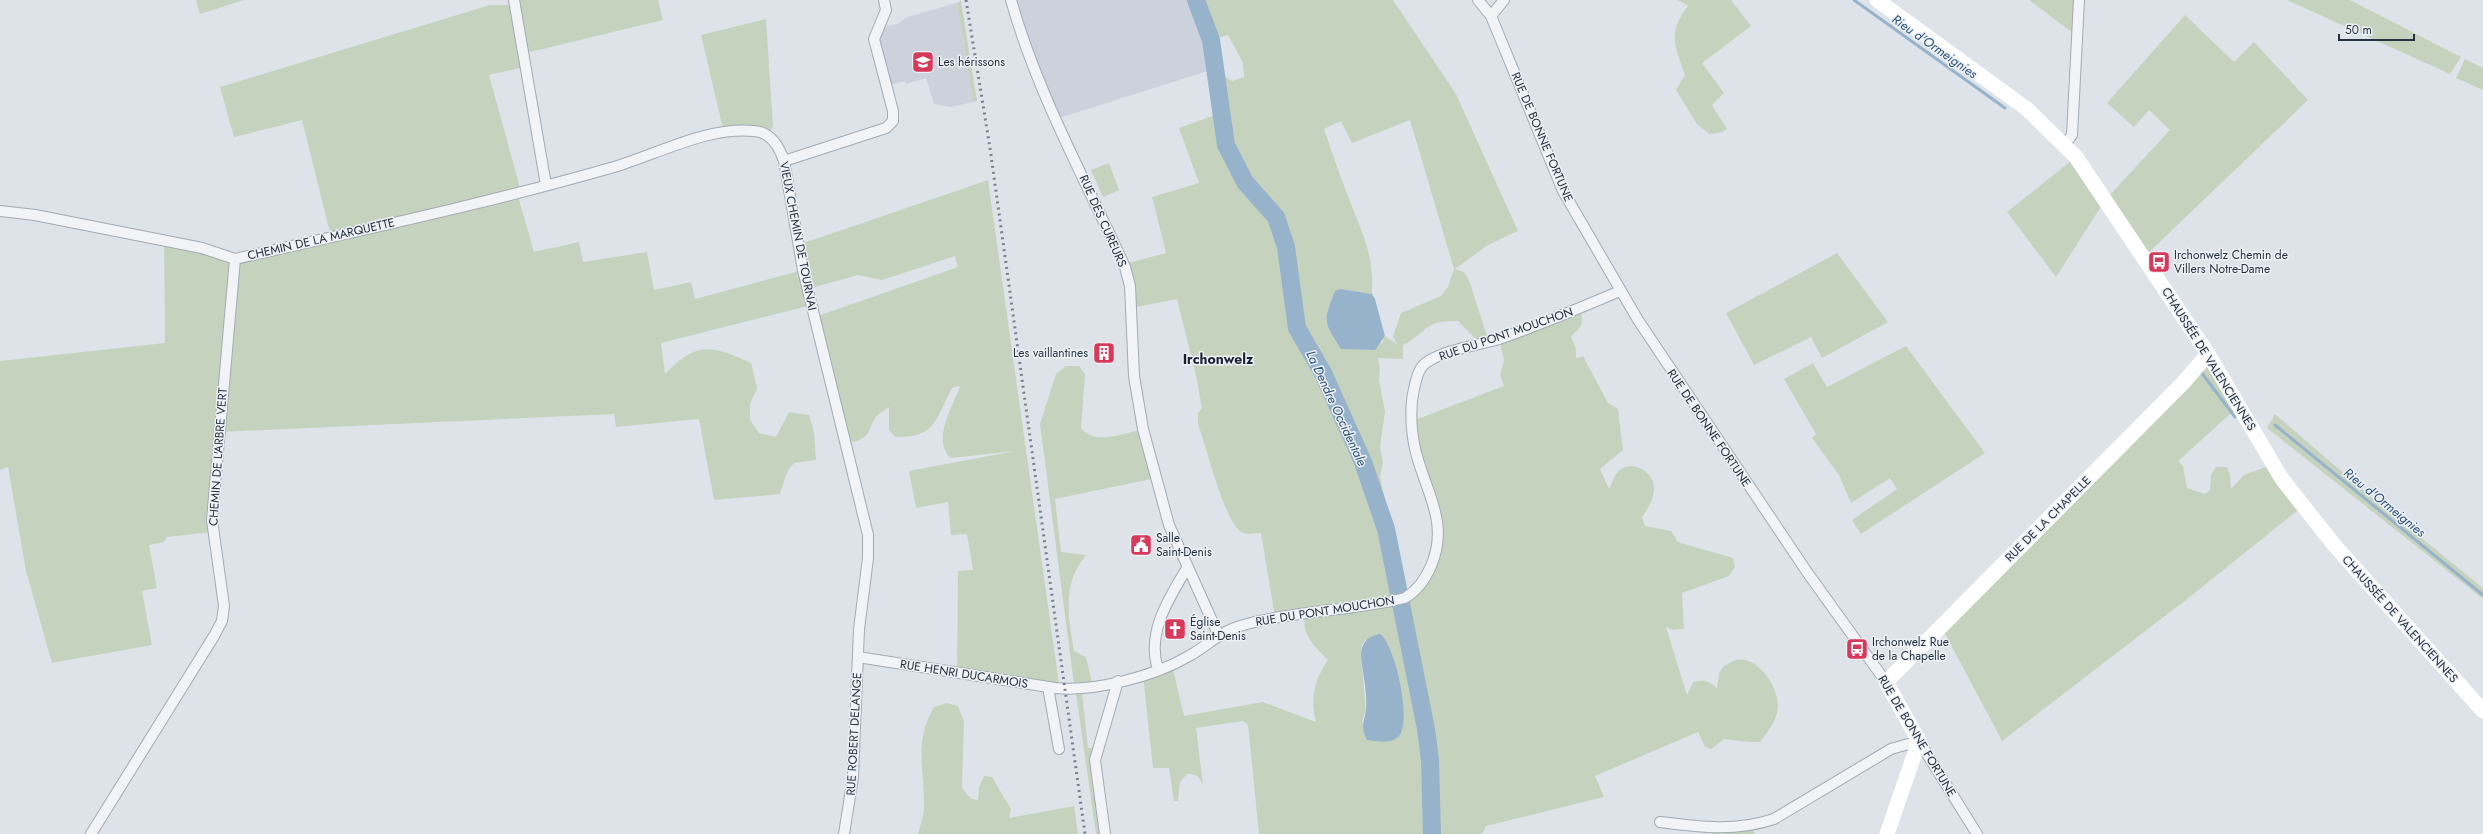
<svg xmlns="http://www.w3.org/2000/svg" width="2483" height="834" viewBox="0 0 2483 834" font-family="Jost,sans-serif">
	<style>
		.built { fill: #ccd2db }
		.green { fill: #c5d3be; fill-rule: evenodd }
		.water { fill: #96b3cb }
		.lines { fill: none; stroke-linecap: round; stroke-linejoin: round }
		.stream { stroke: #96b3cb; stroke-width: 3 }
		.river { stroke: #96b3cb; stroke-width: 18 }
		.street-casing { stroke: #a3aab3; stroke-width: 12 }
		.street { stroke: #f1f3f7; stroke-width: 10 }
		.secondary { stroke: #fff; stroke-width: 15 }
		.rail { stroke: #768393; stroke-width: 3; stroke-dasharray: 2 4; stroke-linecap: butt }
		.labels { text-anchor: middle; stroke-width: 3; stroke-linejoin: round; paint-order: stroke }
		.poi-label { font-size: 12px; fill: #263140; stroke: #edf1f6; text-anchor: start }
		.street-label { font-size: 12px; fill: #263140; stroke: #edf1f6 }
		.water-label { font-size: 13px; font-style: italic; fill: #2d5277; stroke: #edf1f6 }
		.quarter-label { font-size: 14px; font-weight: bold; fill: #182231; stroke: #edf1f6 }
	</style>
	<rect width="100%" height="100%" fill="#dee3e9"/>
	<!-- built -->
	<path class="built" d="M1011,0H1196L1211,40L1214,69L1056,119Z
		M957,3L973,102L950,107L934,104L926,78L906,84L905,81L886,86L876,29L898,24L907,17Z"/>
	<!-- green -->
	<path class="green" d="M196,0H244L200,14Z
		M514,0H658L663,20L522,54L524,67L489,75L519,184L520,192L517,193L534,252L579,242L583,262L647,252L654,290L691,282L695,299L803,270L798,245L988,180L1059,684L957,673L958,571L973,570L967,534L951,535L948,502L916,508L909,471L1016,451L951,458C931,440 953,407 960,386L952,388C935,420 936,438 895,437L889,430V407C885,410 879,413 876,417C866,431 874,435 854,442L845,437L815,317L958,267L955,256L882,280L858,275L808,289L812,305L661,343L665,374C697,341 711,345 751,363L757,388L750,404V420L759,433L776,437L789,412L809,415L814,432L816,460L794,463L787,472L780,494L714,500L699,419L616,427L614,414L219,432L212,532L167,537L164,542L149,545L157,588L142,591L152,645L52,663L26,571L8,467L0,470V361L165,343L164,240L235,259L331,237L302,120L234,137L220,87L490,5H514Z
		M1196,0H1393L1456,94L1518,231L1488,245L1455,269L1464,272L1469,280L1487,336L1476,339L1458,321C1424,320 1428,332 1403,345V359L1378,358L1380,369L1379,380L1385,412L1380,446L1383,463L1380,477L1385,501L1380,512L1386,529L1399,599L1416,595L1438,545L1412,421L1504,386L1500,375L1504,360L1499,339L1581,312C1584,324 1581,328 1571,336L1576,349V358L1583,356L1608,403L1618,409L1623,450L1600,469L1609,489C1612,484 1614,474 1620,470C1633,460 1654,472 1654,488C1654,499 1648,509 1642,517L1645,526L1671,531L1678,542L1733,558L1735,567L1729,576L1682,593L1684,629L1673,630L1666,627L1687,695L1693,682C1704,679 1709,681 1717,688C1718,683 1718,674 1721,670C1724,665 1731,662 1736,660C1759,654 1783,693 1777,713C1774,724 1767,733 1760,742C1747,743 1737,740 1724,739L1711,749L1705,747L1698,732L1595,776L1604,797L1486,826L1482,834H1259L1248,725L1243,721L1196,728L1203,785C1199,776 1196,774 1187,774L1180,782L1178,801H1174L1169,768H1153L1143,675L1172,665L1184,716L1263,702L1316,722C1310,699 1314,680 1328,660C1314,646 1300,634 1306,613L1275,617L1261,533C1255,533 1246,536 1240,531C1224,519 1206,446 1198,424V413L1202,408L1196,375L1177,299L1131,308L1124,264L1166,253L1152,197L1199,183L1179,128L1220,113L1214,69L1232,81L1244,77L1243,63L1228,35L1211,40ZM1410,120L1454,269L1448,287L1441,296L1401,313L1393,337L1397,344L1385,336L1382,344L1341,289L1372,294C1374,254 1363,235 1349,199C1340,176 1332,152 1324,129L1341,121L1352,143ZM1366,639L1367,740L1362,721L1366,710L1361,654L1362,645Z
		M1678,0H1731L1751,26L1702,63L1724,93L1712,105L1727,129L1722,132L1710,134L1697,124L1676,90L1685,75C1675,46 1667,33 1688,6Z
		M2029,0H2077L2073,33Z
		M2287,0H2350L2461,57L2450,74Z
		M961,1L977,101L973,102L957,3Z
		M2185,15L2234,62L2254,42L2308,100L2144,257L2106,199L2056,277L2007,212L2076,157L2106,199L2170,130L2149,110L2134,127L2107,103Z
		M766,19L773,126L767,135L724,133L701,35Z
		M2465,59L2483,68V90L2456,78Z
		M1109,163L1119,190L1103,197L1091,170Z
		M1837,253L1888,322L1822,358L1811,337L1754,365L1726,313Z
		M1906,346L1985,453L1861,534L1852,520L1897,489L1890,478L1851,503L1839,475L1812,438L1816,434L1784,379L1813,363L1827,387Z
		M2208,354L2239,406L2178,461L2183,466L2187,488L2205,494L2210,490L2211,475L2216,467H2227L2230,474L2231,489L2244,475L2268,466L2303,506L2191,596L2002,741L1941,626Z
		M1066,366H1079L1085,374L1081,428C1095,446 1124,433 1143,429L1156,478L1055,499L1061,552L1086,555C1062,583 1068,617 1074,651L1086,657L1093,687L1074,684L1040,424L1056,374Z
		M2275,414L2378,503L2483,588V599L2267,428Z
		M1076,693H1082L1088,748H1095L1105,834H1096Z
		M947,703L958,706L964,721L962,788L971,799L978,800L979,788L984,776L992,777L1011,809L1009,818L1074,806L1078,834H918C920,826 923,818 924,810C925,770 913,744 934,707Z
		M1751,826L1755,834H1711V829Z"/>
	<!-- water -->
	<path class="water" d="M1341,289L1372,294L1375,299L1385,336L1375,350L1341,349C1323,320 1323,323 1335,291Z
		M1380,634C1395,644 1414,726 1397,738C1389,744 1376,741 1367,740C1360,727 1364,723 1366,710C1368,695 1362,670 1361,654C1363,641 1367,637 1380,634Z"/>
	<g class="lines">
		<!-- stream -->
		<path class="stream" d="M1854,0L2005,108
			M2201,372L2235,417
			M2275,425L2483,595"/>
		<!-- river -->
		<path class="river" d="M1196,0L1211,40L1226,145L1245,182L1276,217L1286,247L1297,328L1323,373L1363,462L1386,529L1426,729L1430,760L1432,834"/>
		<!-- street casing -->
		<g class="street-casing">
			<path id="street" d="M514,0L546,185
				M1011,0C1037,93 1085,179 1125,267L1130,286L1134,376L1143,429L1169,525L1218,634
				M1478,0L1491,16
				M1504,0L1491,16L1563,191L1638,320L1807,572L1886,682
				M2065,144L2072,135L2079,0
				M784,161L886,128L893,121V111L874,39L886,10L884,0
				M0,211L35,215L202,248L235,259C362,230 489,203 614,167C658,154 708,126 754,131C771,132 779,146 784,161L803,270L868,535V558L859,629L853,777L844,834
				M858,657L1055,688C1095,692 1155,676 1189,656C1212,643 1219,631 1247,624C1299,610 1353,611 1405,598C1418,590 1425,580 1431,566C1451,520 1422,487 1414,444C1411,426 1410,406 1414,389C1416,380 1418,368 1427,362C1447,349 1476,346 1499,339C1540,325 1580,308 1620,291
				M1158,669C1146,633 1169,598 1187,568
				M1048,687L1059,749
				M1660,822C1699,827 1735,832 1774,819L1891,749L1919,741L1977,834
				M91,834L214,636L222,621L224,606L212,520L235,259
				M1105,834L1095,760L1118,681"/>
		</g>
		<!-- street -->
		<use href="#street" class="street"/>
		<!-- secondary -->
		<path class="secondary" d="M1877,0L2027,109L2076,157L2208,354L2282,479L2335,546L2483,711
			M1887,834L1919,741L1886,682L2183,383L2208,354"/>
		<!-- rail -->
		<path class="rail" d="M966,0L990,148L1085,834"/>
	</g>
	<!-- icons -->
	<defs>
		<g id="school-square" transform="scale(1.15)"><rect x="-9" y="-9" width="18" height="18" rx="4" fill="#d7395a" stroke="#edf1f6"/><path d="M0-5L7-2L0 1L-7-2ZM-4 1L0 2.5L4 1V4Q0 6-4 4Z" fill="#fff"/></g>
		<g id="bus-square" transform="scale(1.15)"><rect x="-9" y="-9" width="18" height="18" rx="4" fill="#d7395a" stroke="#edf1f6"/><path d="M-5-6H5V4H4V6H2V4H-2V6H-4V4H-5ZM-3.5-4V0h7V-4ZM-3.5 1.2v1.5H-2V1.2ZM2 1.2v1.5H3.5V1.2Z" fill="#fff"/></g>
		<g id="building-square" transform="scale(1.15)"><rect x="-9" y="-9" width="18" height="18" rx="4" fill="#d7395a" stroke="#edf1f6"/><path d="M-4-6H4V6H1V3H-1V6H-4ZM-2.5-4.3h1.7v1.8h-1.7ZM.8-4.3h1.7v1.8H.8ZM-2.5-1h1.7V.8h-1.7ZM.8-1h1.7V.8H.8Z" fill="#fff"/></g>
		<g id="civic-square" transform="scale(1.15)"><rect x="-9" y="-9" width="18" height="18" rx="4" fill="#d7395a" stroke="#edf1f6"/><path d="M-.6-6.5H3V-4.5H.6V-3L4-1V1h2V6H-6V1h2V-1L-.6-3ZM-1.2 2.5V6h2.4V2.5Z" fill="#fff"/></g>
		<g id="church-square" transform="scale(1.15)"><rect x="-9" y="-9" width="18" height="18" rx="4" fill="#d7395a" stroke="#edf1f6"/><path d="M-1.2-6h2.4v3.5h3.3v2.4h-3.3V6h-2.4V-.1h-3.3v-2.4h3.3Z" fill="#fff"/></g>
	</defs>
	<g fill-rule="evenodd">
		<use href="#school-square" x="923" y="62"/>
		<use href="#bus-square" x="2159" y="262"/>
		<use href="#building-square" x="1104" y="353"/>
		<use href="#civic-square" x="1141" y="545"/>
		<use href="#church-square" x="1175" y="629"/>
		<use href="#bus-square" x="1857" y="649"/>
	</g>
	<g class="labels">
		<!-- poi labels -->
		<g class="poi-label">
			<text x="938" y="66">Les hérissons</text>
			<text x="2174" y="259">Irchonwelz Chemin de<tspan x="2174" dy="14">Villers Notre-Dame</tspan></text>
			<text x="1088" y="357" text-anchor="end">Les vaillantines</text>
			<text x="1156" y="542">Salle<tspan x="1156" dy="14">Saint-Denis</tspan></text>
			<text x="1190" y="626">Église<tspan x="1190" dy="14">Saint-Denis</tspan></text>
			<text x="1872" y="646">Irchonwelz Rue<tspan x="1872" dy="14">de la Chapelle</tspan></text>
		</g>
		<!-- street labels -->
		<g class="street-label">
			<text transform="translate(1542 137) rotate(67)" y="4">RUE DE BONNE FORTUNE</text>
			<text transform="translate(1103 221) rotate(66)" y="4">RUE DES CUREURS</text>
			<text transform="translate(798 236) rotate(79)" y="4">VIEUX CHEMIN DE TOURNAI</text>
			<text transform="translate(321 239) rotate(-13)" y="4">CHEMIN DE LA MARQUETTE</text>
			<text transform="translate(1506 334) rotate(-19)" y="4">RUE DU PONT MOUCHON</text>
			<text transform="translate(2209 359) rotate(58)" y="4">CHAUSSÉE DE VALENCIENNES</text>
			<text transform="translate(1709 428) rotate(56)" y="4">RUE DE BONNE FORTUNE</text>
			<text transform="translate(218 457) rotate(-86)" y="4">CHEMIN DE L'ARBRE VERT</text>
			<text transform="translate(2048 519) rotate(-45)" y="4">RUE DE LA CHAPELLE</text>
			<text transform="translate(1325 611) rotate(-9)" y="4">RUE DU PONT MOUCHON</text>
			<text transform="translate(2400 619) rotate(48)" y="4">CHAUSSÉE DE VALENCIENNES</text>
			<text transform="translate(964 674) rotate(9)" y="4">RUE HENRI DUCARMOIS</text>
			<text transform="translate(854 734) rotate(-87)" y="4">RUE ROBERT DELANGE</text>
			<text transform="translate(1917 736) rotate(59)" y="4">RUE DE BONNE FORTUNE</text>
		</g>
		<!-- water labels -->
		<g class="water-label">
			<text transform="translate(1935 46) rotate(35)" y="5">Rieu d'Ormeignies</text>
			<text transform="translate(1337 408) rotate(65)" y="5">La Dendre Occidentale</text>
			<text transform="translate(2385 502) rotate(39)" y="5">Rieu d'Ormeignies</text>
		</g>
		<!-- quarter labels -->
		<g class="quarter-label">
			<text x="1218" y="364">Irchonwelz</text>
		</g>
	</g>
	<!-- scale -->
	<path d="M2339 34v6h75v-6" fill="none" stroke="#263140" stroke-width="2"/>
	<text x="2345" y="34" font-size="12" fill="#263140" stroke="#edf1f6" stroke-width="3" paint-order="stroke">50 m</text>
</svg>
